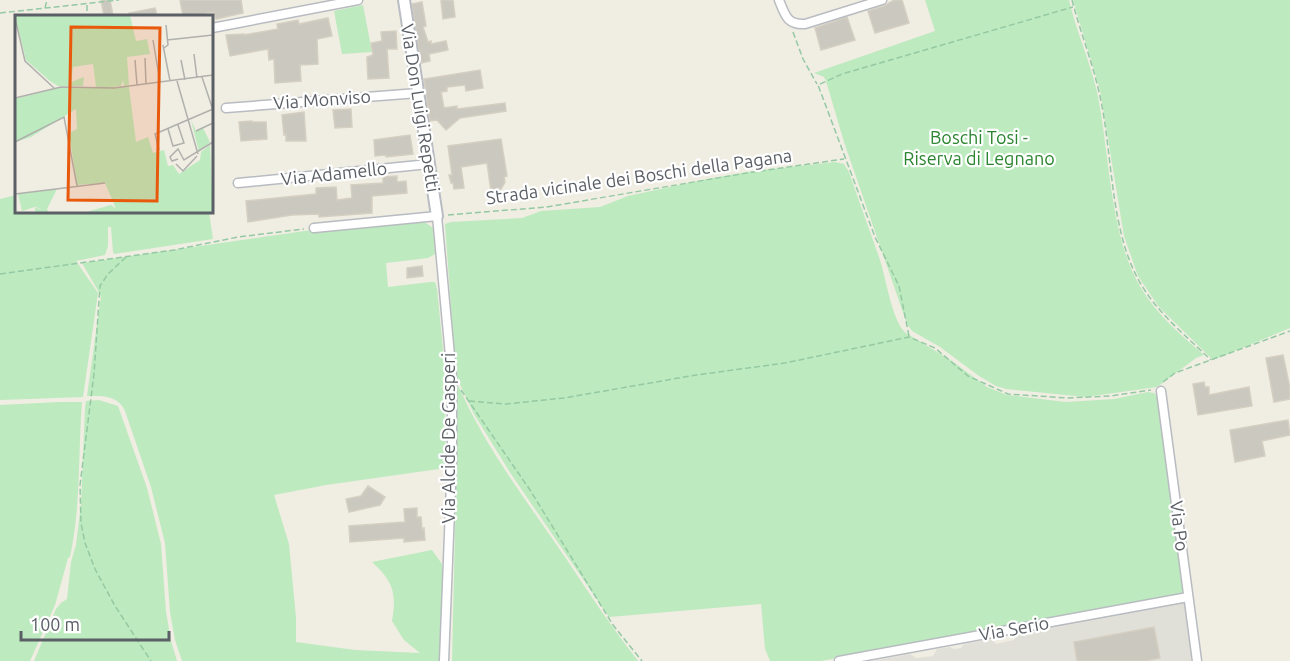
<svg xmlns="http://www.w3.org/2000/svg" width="1290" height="661" viewBox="0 0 1290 661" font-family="Ubuntu,sans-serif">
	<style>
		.industrial { fill: #e0dfd8 }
		.green { fill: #bdeabe }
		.building { fill: #cbc8c0; stroke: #d5cfc1; stroke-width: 1.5 }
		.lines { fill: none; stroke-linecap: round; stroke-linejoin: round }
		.street-casing { stroke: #b8bcc1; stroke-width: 11 }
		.secondary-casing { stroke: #b9bdc3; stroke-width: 14 }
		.path { stroke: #94c9a4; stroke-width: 1.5; stroke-dasharray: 6 3; stroke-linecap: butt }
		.street { stroke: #fff; stroke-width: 8 }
		.secondary { stroke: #fff; stroke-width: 10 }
		.labels { text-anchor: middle; stroke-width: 4.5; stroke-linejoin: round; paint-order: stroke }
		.street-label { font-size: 18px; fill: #5b6066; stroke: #fff }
		.park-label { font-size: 18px; fill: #2b8530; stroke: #fff }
		.inset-road { fill: none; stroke: #b0b1ad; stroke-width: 1.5 }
		.view { fill: #e8590c; fill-opacity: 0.15; stroke: #e8590c; stroke-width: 3 }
		.inset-edge { fill: none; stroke: #5b6066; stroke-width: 3 }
	</style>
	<rect width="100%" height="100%" fill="#f0ede3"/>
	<!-- industrial -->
	<path class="industrial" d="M1185,603L1192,661H873L910,654L916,658L933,656L937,649L950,647L954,649L961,648L964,644L992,639L996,644L1014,640L1016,635Z"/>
	<!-- green -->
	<path class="green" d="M925,0H1069C1076,31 1090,61 1097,92C1110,153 1109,235 1141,288C1157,315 1181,335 1204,355L1196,358L1157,387L1085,397L1006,389L996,386L979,376L940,347L912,331L907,324L844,142L826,81L824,77L814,73L935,31Z
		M1073,0H1290V328L1213,360L1159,307L1138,276L1124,236L1100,90Z
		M363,5L372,52L342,54L334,11Z
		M835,162L844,164L849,172C859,202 870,231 880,260C886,278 892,322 906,333L952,361L987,387L1007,395L1066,402L1114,399L1148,392L1154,393L1159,398L1183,595L821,661H770L765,649L761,604L609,617L511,474L474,414L456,376L445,224L451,222L522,218L541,211L600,207L628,196L707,179L747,172Z
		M16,195V212H209L213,239L114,254L113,252L111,227H108V246L105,255L76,261L98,293L83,397L0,400V199Z
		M423,221L433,228L435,254L428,258L386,263L388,287L430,282H435L437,289L444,359L446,468L326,485L274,495L289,544L296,618V642L355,650L420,653L404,640L392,621C397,593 393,581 372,562L432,550L442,564V661H182L175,640L170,612L165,543L151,487L125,411C118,395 102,396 87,396L101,296L82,263L312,230Z
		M456,385L459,387C486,449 529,504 567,560C590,595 613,629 638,661H452L457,445Z
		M99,400L118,406L147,488L161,544L166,612L171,641L177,661H34L56,609L61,603L67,599L71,562L76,545L81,504L85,408L86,401Z
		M59,402H82C78,454 81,506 70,557L68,558L55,605L30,661H0V405Z"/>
	<!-- building -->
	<path class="building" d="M101,0H110L113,16H104Z
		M180,0H241L243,13L216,19L214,12L183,16Z
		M441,0H453L455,17L443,19Z
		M894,0H902L909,23L875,33L868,11L884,6Z
		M422,2L426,26L423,27L428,42L431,41V44L446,41L448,50L429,54L430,61L421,63L412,4Z
		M155,8L157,16H129V13Z
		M847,17L855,40L821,50L815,28Z
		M328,18L332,36L317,39L318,64L300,65L301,81L275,83L274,59L269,60L268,49L230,56L226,35L244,34V35L278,29L277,24L298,20L299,24Z
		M396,31L397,49H387L389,78L368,79L367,60V57L373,55L371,43L382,41L381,32Z
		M480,70L483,88L466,91L465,85L447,87V91L441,92L444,108L457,106V109L505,103L506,111L460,118L446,130L437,120L430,121L424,79Z
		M351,109L352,127L335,128L333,110Z
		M304,112L306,141H286V134L284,135L282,115Z
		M252,121V122H266L267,139L241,141L239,122Z
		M410,135L413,154L386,157V155L375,156L374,140Z
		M501,139L507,176L504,177L505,182L501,189L491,191L487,163L461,167L464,188L454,189L453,183H451L449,175H452L448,146Z
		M397,176V182L406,181L407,193L372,196V213L319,217V214L292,215L248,222L246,201L316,194V188L336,187L337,200L352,198L351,185L383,183V177Z
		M422,266L423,276L407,278V268Z
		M1283,355L1290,388V399L1274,402L1266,358Z
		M1204,382L1205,387H1209V395L1249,387L1252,406L1198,415L1193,384Z
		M1288,420L1290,435L1262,441L1265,456L1235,462L1230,430Z
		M368,486L385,497L380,505L349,512L346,499L361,496Z
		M417,508V517H421L422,529L424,528L425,540L404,542V538L350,542L349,526L405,522L404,509Z
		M1154,627L1160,658L1145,661H1077L1074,642Z"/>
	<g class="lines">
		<!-- street casing -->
		<g class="street-casing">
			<path id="street" d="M779,0C785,15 787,25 805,24L882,0
				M212,28L358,0
				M226,108L418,93
				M238,183L429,164
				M314,228L437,216L452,377V459L444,661
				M1161,391L1197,661
				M839,661L1188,597"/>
		</g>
		<!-- secondary casing -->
		<g class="secondary-casing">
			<path id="secondary" d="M404,0L437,216"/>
		</g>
		<!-- path -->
		<path class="path" d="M1072,0C1080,31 1092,61 1099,92C1113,151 1109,225 1138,279C1155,311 1185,335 1211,360
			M87,5V16
			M45,8L47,0
			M0,13L119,0
			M793,32L803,59L817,84
			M448,215L546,207L753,172L844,159
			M126,257L108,274L100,286L94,374L80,485L81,523L85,543L95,569L115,606L151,661
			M0,274L174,250L238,237L304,229
			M909,336L899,286L875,237L818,85L842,74L1073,7
			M1163,382L1175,373L1290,331
			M461,390L530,490L613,625L642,661
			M469,401L506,404L564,398L696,375L785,363L909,337L935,348L968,376L1008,394L1067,398L1110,396L1151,390"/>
		<!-- street -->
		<use href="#street" class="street"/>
		<!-- secondary -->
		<use href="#secondary" class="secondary"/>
	</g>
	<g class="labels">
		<!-- street labels -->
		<g class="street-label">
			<text transform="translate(322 100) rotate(-4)" y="6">Via Monviso</text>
			<text transform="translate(420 108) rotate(81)" y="6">Via Don Luigi Repetti</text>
			<text transform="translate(334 174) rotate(-6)" y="6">Via Adamello</text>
			<text transform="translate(639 177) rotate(-8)" y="6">Strada vicinale dei Boschi della Pagana</text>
			<text transform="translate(449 438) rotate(-90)" y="6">Via Alcide De Gasperi</text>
			<text transform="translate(1179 526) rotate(83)" y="6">Via Po</text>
			<text transform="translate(1014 629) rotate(-10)" y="6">Via Serio</text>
		</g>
		<!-- park labels -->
		<g class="park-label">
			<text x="979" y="144">Boschi Tosi -<tspan x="979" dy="21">Riserva di Legnano</tspan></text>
		</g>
	</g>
	<!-- overview -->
	<g transform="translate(15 15)">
		<rect width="198" height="198" fill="#f0ede3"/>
		<path d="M115,0L121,26L132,24L135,39L112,42L114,70L109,71L108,65L106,71L96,72H81L78,49L58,52L56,67L69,62L68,71H43L35,66L11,45L0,1ZM46,72H114L121,127L133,122L138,138L149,135L153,151L158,150L164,159L185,145L186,137L195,130L198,198H68L96,190L101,194L90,168L62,170L54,118L62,114L61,94L16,122L0,127V84ZM176,105L181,116L188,113L195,127L184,137ZM42,174L32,194L34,198H20V193L27,194L20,192L7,196L3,179Z" fill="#bdeabe"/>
		<path class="inset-road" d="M0,3L10,46L39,73M138,25L145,67M152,25L198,20M148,30L155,66M149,33L153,30L151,10M179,39L182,63M130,43L131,69M120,45L122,70M166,45L170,65M187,62L198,95M162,66L183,139M0,83L46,72L99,73L198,60M153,114L158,131L169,128L163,110M181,116L198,108M0,127L49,102L62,171M144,135L140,119L198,94M163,144L157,146L155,142L163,134L169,145L198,127M161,149L168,156L182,141M0,179L90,168"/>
		<path class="view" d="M56,12L145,13L142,186L53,185Z"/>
		<rect width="198" height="198" class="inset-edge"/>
	</g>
	<!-- scale -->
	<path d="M21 631v9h148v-9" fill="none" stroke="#5b6066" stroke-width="3"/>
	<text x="30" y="631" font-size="18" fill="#5b6066" stroke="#ffffff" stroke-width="4.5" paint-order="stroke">100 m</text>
</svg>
